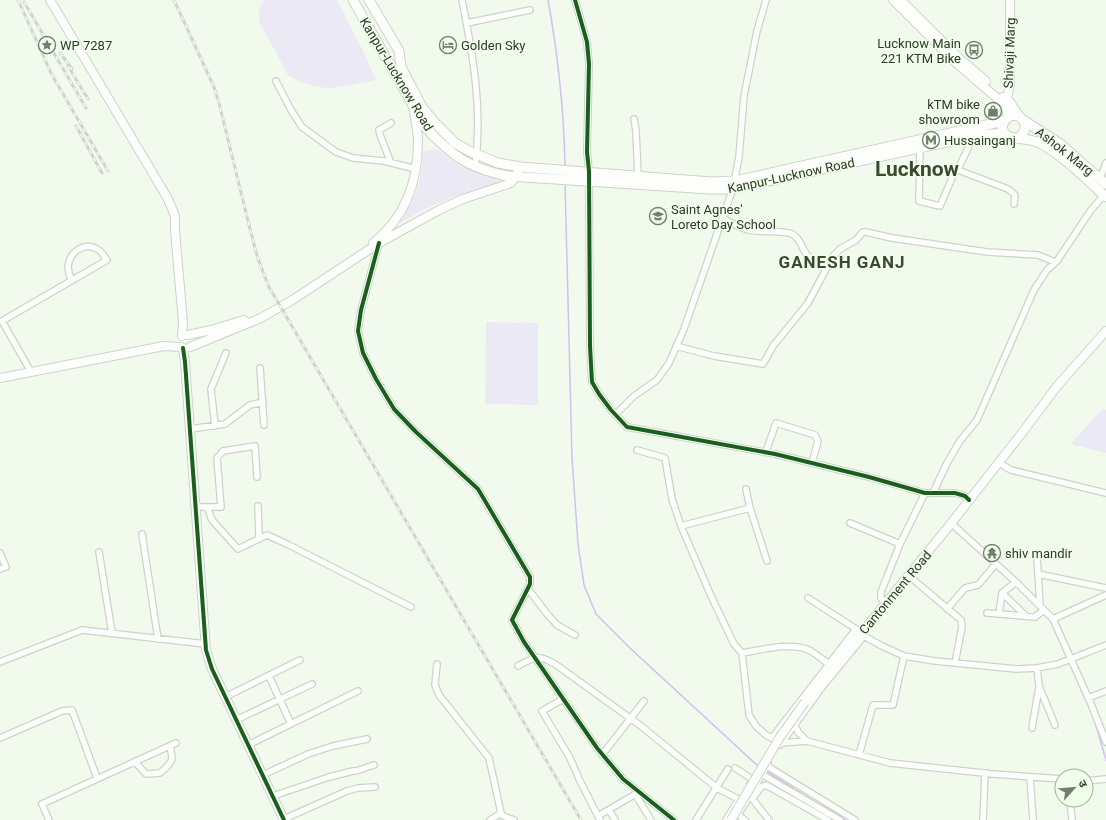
<svg xmlns="http://www.w3.org/2000/svg" width="1106" height="820" viewBox="0 0 1106 820" font-family="Roboto,'Noto Sans Devanagari',sans-serif">
	<style>
		.green { fill: #ebe9f4 }
		.lines { fill: none; stroke-linecap: round; stroke-linejoin: round }
		.stream { stroke: #d1c0ee; stroke-width: 1.5 }
		.street-casing { stroke: #ccd4c9; stroke-width: 8 }
		.secondary-casing { stroke: #ccd4c9; stroke-width: 10 }
		.primary-casing { stroke: #ccd4c9; stroke-width: 11 }
		.street { stroke: #fdfefc; stroke-width: 5.5 }
		.secondary { stroke: #fdfefc; stroke-width: 8 }
		.primary { stroke: #fdfefc; stroke-width: 9 }
		.rail-casing { stroke: #d0d2cf; stroke-width: 3 }
		.rail { stroke: #f0ffe9; stroke-width: 1.5; stroke-dasharray: 4.5; stroke-linecap: butt }
		.secondary-bridge-casing { stroke: #ccd4c9; stroke-width: 10; stroke-linecap: butt }
		.secondary-bridge { stroke: #fdfefc; stroke-width: 8 }
		.cycleway-casing { stroke: #f0ffe9; stroke-width: 6 }
		.cycleway { stroke: #1b5e20; stroke-width: 4 }
		.labels { text-anchor: middle; stroke-width: 3; stroke-linejoin: round; paint-order: stroke }
		.poi-label { font-size: 13px; fill: #30372c; stroke: #f0ffe9; text-anchor: start }
		.street-label { font-size: 13px; fill: #30372c; stroke: #f0ffe9 }
		.district-label { font-size: 17px; font-weight: bold; letter-spacing: 1px; fill: #3b4933; stroke: #f0ffe9 }
		.town-label { font-size: 21px; font-weight: bold; fill: #3b4933; stroke: #f0ffe9 }
	</style>
	<rect width="100%" height="100%" fill="#f2faee"/>
	<!-- green -->
	<path class="green" d="M264,0H337L363,51L376,80C361,82 344,87 330,88C316,88 299,83 288,75L259,21V10Z
		M437,149L460,166L498,178L500,182L453,197L423,210L399,224C413,201 424,179 422,152Z
		M486,322L538,323V405L485,404Z
		M1102,409L1106,410V453L1071,444Z"/>
	<g class="lines">
		<!-- stream -->
		<path class="stream" d="M548,0C558,55 564,111 565,167
			M565,183L572,458L578,544L584,585L596,614L631,649L759,767
			M1095,722L1106,760
			M766,771L815,802
			M841,818L845,820"/>
		<!-- street casing -->
		<g class="street-casing">
			<path id="street" d="M462,0C473,56 483,109 475,167
				M575,0L587,42L589,64L587,152L589,171L590,346L592,382L599,394L611,410L627,427L775,454L869,477L925,493H955L965,496L969,500
				M467,23L530,10
				M276,81L291,110L302,127L336,152L353,158L384,161L416,169
				M634,119L636,131L638,175
				M920,148L919,201L940,206L955,171L958,170L1008,189L1015,195L1014,204
				M391,163L380,135L379,130L391,123
				M957,171L974,136
				M1100,178L1106,163
				M723,218C731,223 739,228 749,230C760,233 783,230 792,234C802,239 802,252 810,258C815,262 822,263 828,265
				M379,243L361,310L358,331L363,353L376,379L394,409L416,432L478,489L530,577V584L512,620L524,642L597,748L623,779L674,820
				M676,346L714,356L763,364L773,346L808,303L833,256L840,249L856,240L863,232H866L892,238L987,252L1038,255L1055,262
				M260,368L264,425
				M31,372L2,321L107,260C104,257 102,252 99,250C82,238 59,259 72,280
				M615,415L634,396L657,380L669,363L684,329L733,188L739,157L744,96L757,31L766,0
				M215,426L211,389L226,353
				M190,429L225,424L250,405L263,402
				M637,450L665,458L672,499L681,526L711,596L734,644L742,653L749,715L756,726L766,735L781,743L807,741
				M766,452L776,423L815,435L818,441L812,463
				M999,463L1011,470L1106,493
				M746,489L750,508L767,561
				M933,493L947,463L960,441L977,420L1034,290L1047,270L1057,261L1091,210L1104,195
				M258,506L259,539
				M195,507H221L217,458L223,451L255,446L257,477
				M207,507L212,520L238,549L267,535L287,544L411,607
				M850,523L900,544
				M951,523L1018,584L1053,619L1091,704L1106,742
				M681,526L750,508
				M142,534L158,639
				M99,552L112,633
				M0,553L6,567L0,569
				M1037,556L1040,606
				M1038,574L1106,588
				M909,576L961,620L962,627L955,663
				M1016,582L1002,593L1026,616
				M528,589L548,615L557,625L575,635
				M808,598L856,629L864,636L882,646L904,656L935,661L1016,669L1037,668L1058,664L1106,645
				M886,604L881,598V592L900,544L925,493
				M947,609L965,588L978,585L996,564
				M987,613L1035,617L1044,610
				M999,614L1002,593
				M1053,619L1106,595
				M742,653C761,650 793,641 811,651C817,655 823,660 829,664
				M0,662L82,630L206,644
				M437,664L435,685L439,695L489,758L501,813L503,816L514,820
				M518,666C536,656 537,654 555,664L641,726L717,788L746,803
				M1037,668L1039,686L1055,725
				M269,676L291,724
				M225,697L300,660
				M1088,698L1106,691
				M563,699L542,711L570,758L580,781L600,820
				M790,715L798,732L807,741L890,763L993,774L1062,779
				M236,720L312,684
				M1032,728L1039,687
				M0,738L62,711L72,710L97,778
				M772,738L856,629
				M248,745L358,691
				M780,745L823,686L864,636
				M602,755L644,701
				M859,755L873,705H893L904,656
				M135,762L146,774L160,773C172,762 174,762 170,746
				M767,766L855,820
				M735,768L752,779L750,783
				M263,775L308,754L333,746L367,739
				M763,775L840,820
				M1030,777L1033,820
				M1086,781L1106,779
				M635,794L651,820
				M273,796L329,777L353,771H356L374,765
				M750,796L769,820
				M752,799L761,787L766,785L828,820
				M1070,800L1072,820
				M609,810L615,820
				M738,815L768,764
				M738,815L745,820
				M598,816L639,792
				M284,819L347,791L358,788L375,787
				M49,820L42,804L176,743
				M490,820L501,813
				M696,820L728,769
				M726,820L737,802
				M983,820L985,773"/>
		</g>
		<!-- secondary casing -->
		<g class="secondary-casing">
			<path id="secondary" d="M50,0L168,199L175,216V230L183,323L182,336
				M893,0L955,62L1005,105L1008,116
				M901,0L959,58L986,81
				M1003,97L1010,102L1019,116
				M1006,103L1010,85V0
				M373,243C405,218 418,181 418,141C418,130 414,119 414,107
				M188,335L211,330L244,320
				M190,347L261,318L294,299L379,243L439,210L463,199L511,183L518,172
				M183,348L185,362L206,650L212,669L284,820
				M0,378L164,346L181,347
				M805,702L949,526L1022,433L1058,385L1106,331"/>
		</g>
		<!-- primary casing -->
		<g class="primary-casing">
			<path id="primary" d="M353,0L426,128C452,156 469,168 507,176L710,189H731L979,135L1005,133
				M369,0L399,51L401,67L422,107L435,123L455,143L469,151L498,163L521,167L711,182L735,181L1004,121
				M1023,120L1059,143L1106,184
				M1017,138C1023,135 1026,130 1025,123L1019,116C1007,112 996,127 1007,136C1013,139 1030,138 1040,143C1065,157 1085,178 1106,197"/>
		</g>
		<!-- street -->
		<use href="#street" class="street"/>
		<!-- secondary -->
		<use href="#secondary" class="secondary"/>
		<!-- primary -->
		<use href="#primary" class="primary"/>
		<!-- rail casing -->
		<g class="rail-casing">
			<path id="rail" d="M18,0L52,75L108,171
				M174,0L214,87L219,103L250,229L258,259L269,287L581,820
				M24,2L86,108
				M60,53L72,69
				M68,66L88,99
				M76,126L102,173"/>
		</g>
		<!-- rail -->
		<use href="#rail" class="rail"/>
		<!-- secondary-bridge casing -->
		<g class="secondary-bridge-casing">
			<path id="secondary-bridge" d="M731,820L780,737L805,702"/>
		</g>
		<!-- secondary-bridge -->
		<use href="#secondary-bridge" class="secondary-bridge"/>
		<!-- cycleway casing -->
		<g class="cycleway-casing">
			<path id="cycleway" d="M575,0L587,42L589,64L587,152L589,171L590,346L592,382L599,394L611,410L627,427L775,454L869,477L925,493H955L965,496L969,500
				M379,243L361,310L358,331L363,353L376,379L394,409L416,432L478,489L530,577V584L512,620L524,642L597,748L623,779L674,820
				M183,348L185,362L206,650L212,669L284,820"/>
		</g>
		<!-- cycleway -->
		<use href="#cycleway" class="cycleway"/>
	</g>
	<!-- icons -->
	<defs>
		<g id="sight-ring" transform="scale(0.9)"><circle r="9.5" fill="#f0ffe9" stroke="#747b70" stroke-width="1.5"/><path d="M0-6L1.8-2.2L6-1.7L2.9 1.2L3.7 5.4L0 3.3L-3.7 5.4L-2.9 1.2L-6-1.7L-1.8-2.2Z" fill="#747b70"/></g>
		<g id="hotel-ring" transform="scale(0.9)"><circle r="9.5" fill="#f0ffe9" stroke="#747b70" stroke-width="1.5"/><path d="M-6-4.5h1.5V1H6V5H4.5V3h-9V5H-6ZM-4 0a1.8 1.8 0 1 1 3.6 0ZM.5 0V-2.5h3Q6-2.5 6 0Z" fill="#747b70"/></g>
		<g id="bus-ring" transform="scale(0.9)"><circle r="9.5" fill="#f0ffe9" stroke="#747b70" stroke-width="1.5"/><path d="M-5-6H5V4H4V6H2V4H-2V6H-4V4H-5ZM-3.5-4V0h7V-4ZM-3.5 1.2v1.5H-2V1.2ZM2 1.2v1.5H3.5V1.2Z" fill="#747b70"/></g>
		<g id="shop-ring" transform="scale(0.9)"><circle r="9.5" fill="#f0ffe9" stroke="#747b70" stroke-width="1.5"/><path d="M-5-2.5h2.3a2.7 3.5 0 0 1 5.4 0H5L5.5 6h-11ZM-1.5-2.5h3a1.5 2.3 0 0 0-3 0Z" fill="#747b70"/></g>
		<g id="metro-ring" transform="scale(0.9)"><circle r="9.5" fill="#f0ffe9" stroke="#747b70" stroke-width="1.5"/><path d="M-5.5 5V-5H-3L0 0L3-5H5.5V5H3V-.5L0 4L-3-.5V5Z" fill="#747b70"/></g>
		<g id="school-ring" transform="scale(0.9)"><circle r="9.5" fill="#f0ffe9" stroke="#747b70" stroke-width="1.5"/><path d="M0-5L7-2L0 1L-7-2ZM-4 1L0 2.5L4 1V4Q0 6-4 4Z" fill="#747b70"/></g>
		<g id="temple-ring" transform="scale(0.9)"><circle r="9.5" fill="#f0ffe9" stroke="#747b70" stroke-width="1.5"/><path d="M0-6L5-2H3V0L6.5 2.5H4V6H1.5V3h-3V6H-4V2.5H-6.5L-3 0V-2H-5Z" fill="#747b70"/></g>
	</defs>
	<g fill-rule="evenodd">
		<use href="#sight-ring" x="47" y="45"/>
		<use href="#hotel-ring" x="448" y="45"/>
		<use href="#bus-ring" x="974" y="50"/>
		<use href="#shop-ring" x="993" y="111"/>
		<use href="#metro-ring" x="931" y="140"/>
		<use href="#school-ring" x="658" y="216"/>
		<use href="#temple-ring" x="992" y="553"/>
	</g>
	<g class="labels">
		<!-- poi labels -->
		<g class="poi-label">
			<text x="961" y="48" text-anchor="end">Lucknow Main<tspan x="961" dy="15">221 KTM Bike</tspan></text>
			<text x="60" y="50">WP 7287</text>
			<text x="461" y="50">Golden Sky</text>
			<text x="980" y="109" text-anchor="end">kTM bike<tspan x="980" dy="15">showroom</tspan></text>
			<text x="944" y="145">Hussainganj</text>
			<text x="671" y="214">Saint Agnes'<tspan x="671" dy="15">Loreto Day School</tspan></text>
			<text x="1005" y="558">shiv mandir</text>
		</g>
		<!-- street labels -->
		<g class="street-label">
			<text transform="translate(1009 53) rotate(-88)" y="5">Shivaji Marg</text>
			<text transform="translate(397 74) rotate(59)" y="5">Kanpur-Lucknow Road</text>
			<text transform="translate(1065 151) rotate(38)" y="5">Ashok Marg</text>
			<text transform="translate(791 175) rotate(-12)" y="5">Kanpur-Lucknow Road</text>
			<text transform="translate(895 592) rotate(-50)" y="5">Cantonment Road</text>
		</g>
		<!-- district labels -->
		<g class="district-label">
			<text x="842" y="268">GANESH GANJ</text>
		</g>
		<!-- town labels -->
		<g class="town-label">
			<text x="917" y="176">Lucknow</text>
		</g>
	</g>
	<!-- north arrow -->
	<g transform="translate(1074 788) rotate(63)"><circle r="19" fill="#f0ffe9" stroke="#a3af9d"/>
	<path d="M0-3L7 15L0 10L-7 15Z" fill="#747b70"/>
	<text y="-6" font-size="11" font-weight="bold" text-anchor="middle" fill="#30372c">उ</text>
	</g>
</svg>
